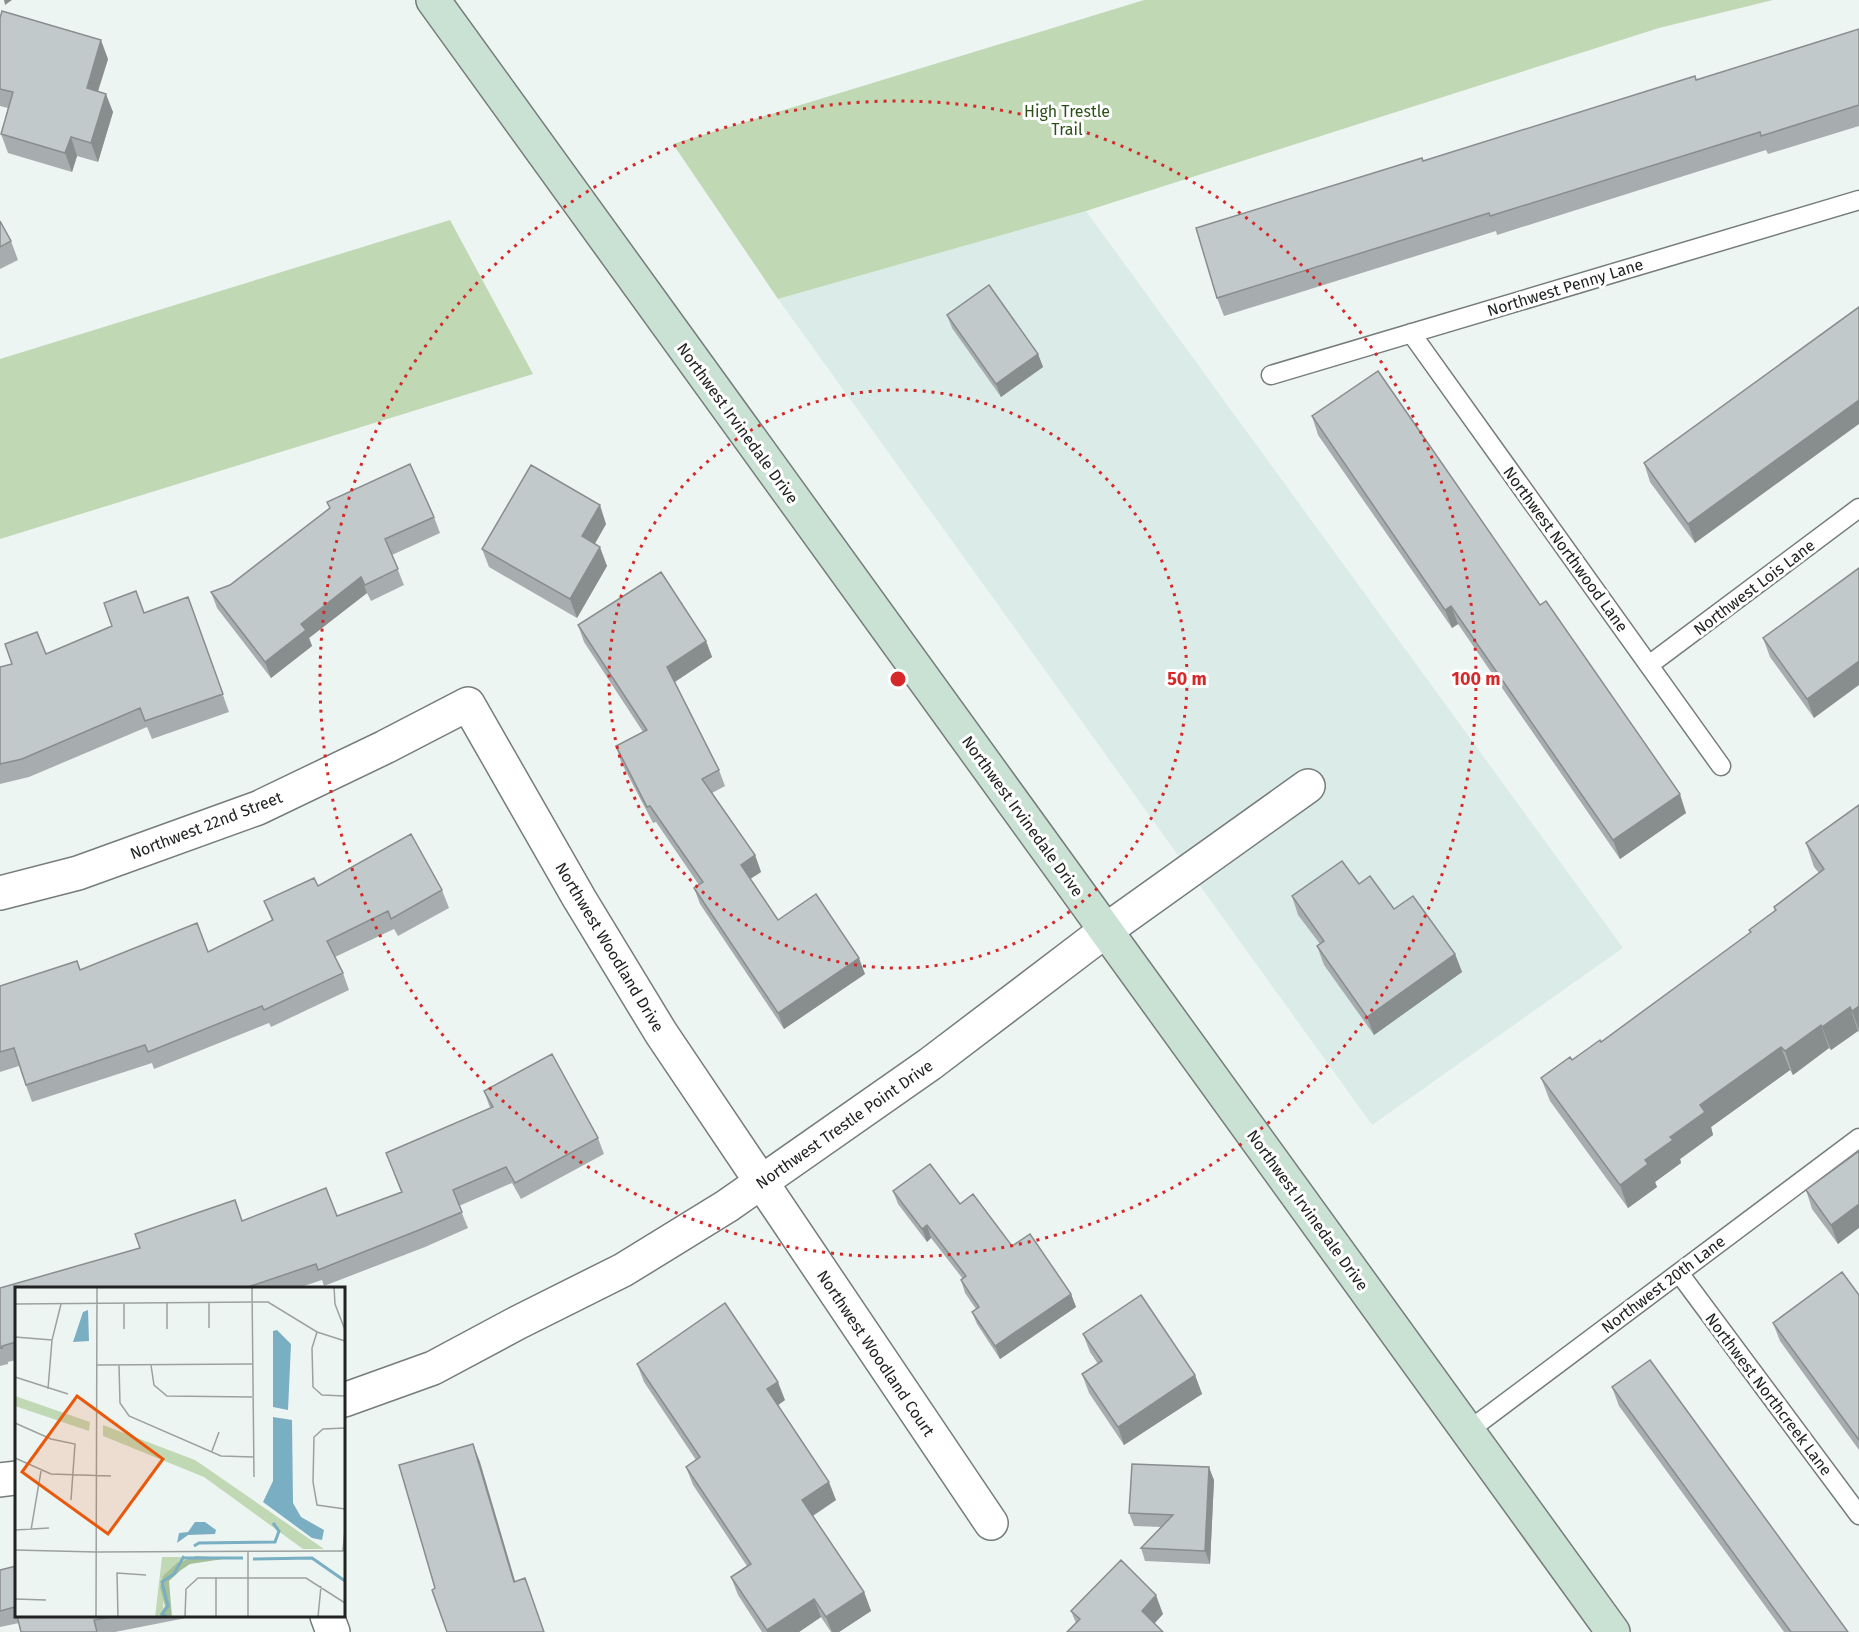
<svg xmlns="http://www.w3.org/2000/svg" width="1859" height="1632" viewBox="0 0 1859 1632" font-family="'Fira Sans',sans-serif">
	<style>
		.built { fill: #dbece8 }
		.green { fill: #c0d8b4 }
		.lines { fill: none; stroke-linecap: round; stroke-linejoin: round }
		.lane-casing { stroke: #757c7b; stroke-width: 21 }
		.street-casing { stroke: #757c7b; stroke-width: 36 }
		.secondary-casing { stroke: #757c7b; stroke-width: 36 }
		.lane { stroke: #fff; stroke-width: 18 }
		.street { stroke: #fff; stroke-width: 33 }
		.secondary { stroke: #c9e2d4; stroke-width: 33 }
		.wall { fill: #a7adae }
		.shaded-wall { fill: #888d8d }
		.building { fill: #c2c9ca; stroke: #888d8d; stroke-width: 1.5 }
		.ring { fill: none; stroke: #d62828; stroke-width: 3; stroke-dasharray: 3 6 }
		.labels { text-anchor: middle; stroke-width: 6; stroke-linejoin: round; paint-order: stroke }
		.park-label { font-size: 16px; fill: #2c4f17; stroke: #fff }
		.street-label { font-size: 16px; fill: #202322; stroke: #fff }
		.inset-river { fill: none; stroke: #7aaec3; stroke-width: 3 }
		.inset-road { fill: none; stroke: #9ba19f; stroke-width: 1.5 }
		.view { fill: #e8590c; fill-opacity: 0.15; stroke: #e8590c; stroke-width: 3 }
		.inset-edge { fill: none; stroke: #202322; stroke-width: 3 }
		.centre { fill: #d62828; stroke: #fff; stroke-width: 3 }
		.ring-label { font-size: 18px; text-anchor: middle; font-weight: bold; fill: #d62828; stroke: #fff; stroke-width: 6; stroke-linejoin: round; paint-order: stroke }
	</style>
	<rect width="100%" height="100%" fill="#edf5f3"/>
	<!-- built -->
	<path class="built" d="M1086,211L1623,948L1372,1125L778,299Z"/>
	<!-- green -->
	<path class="green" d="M1144,0H1773L1659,28L1086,211L778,299L673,144Z
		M450,220L533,374L0,539V359Z"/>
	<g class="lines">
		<!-- lane casing -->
		<g class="lane-casing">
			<path id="lane" d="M1411,333L1721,766
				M1271,375L1859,200
				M1649,665L1859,508
				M1679,1273L1859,1515
				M1468,1431L1859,1138"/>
		</g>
		<!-- street casing -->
		<g class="street-casing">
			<path id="street" d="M0,893L78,873L258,808L385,747L468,704L579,898L661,1033L991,1523
				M344,1400L433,1368L519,1322L623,1270L727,1206L930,1064L1105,931L1308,786
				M0,1480L16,1478
				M327,1616L333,1632"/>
		</g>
		<!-- secondary casing -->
		<g class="secondary-casing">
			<path id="secondary" d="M433,0L1613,1632"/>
		</g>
		<!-- lane -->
		<use href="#lane" class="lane"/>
		<!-- street -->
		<use href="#street" class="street"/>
		<!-- secondary -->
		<use href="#secondary" class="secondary"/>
	</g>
	<!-- wall -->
	<path class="wall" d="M0,18L108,59L98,91L113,112L98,162L77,156L72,172L8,153L1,134L8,108L0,106Z
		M1859,29V126L1768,154L1766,150L1497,235L1496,231L1224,316L1217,298L1423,161L1696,80Z
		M0,221L11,241L18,260L0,269Z
		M1859,307L1695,543L1650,482L1644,463Z
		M947,315L1038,354L1043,367L1001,397L952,328Z
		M1312,416L1540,605L1686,813L1620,859L1458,624L1452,628L1318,435Z
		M327,502L434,517L440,533L392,555L404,585L371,601L367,593L309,638L312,646L271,678L217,608L211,592L230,585L330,509Z
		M606,524L595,544L607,566L577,618L489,567L482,549Z
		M1859,568L1814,718L1770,657L1763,638Z
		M188,597L229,712L152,739L147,727L29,777L0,784V667L46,654L144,613Z
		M578,625L706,641L712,657L675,682L719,770L725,786L712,793L755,855L761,872L750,879L778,920L865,974L784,1029L700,904L694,888L699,885L656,822L653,823L621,762L616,746L643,732L584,642Z
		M1859,805V1032L1858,1031L1831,1050L1829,1048L1793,1075L1790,1070L1711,1127L1713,1135L1680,1159L1681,1163L1655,1182L1657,1187L1628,1208L1550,1101L1541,1078L1601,1042L1750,933L1749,930L1775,911L1774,907L1819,873L1814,867L1806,843Z
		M1359,884L1455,954L1462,972L1374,1035L1324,965L1317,946L1320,944L1298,915L1292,896Z
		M318,886L442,890L449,908L398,936L394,929L335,957L343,973L349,990L271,1027L269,1023L154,1069L152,1063L32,1102L19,1066L0,1072V986L80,970L208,952L272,921L264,901Z
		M484,1091L598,1138L604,1154L521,1199L512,1183L459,1206L468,1228L425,1247L324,1286L322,1280L298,1288H16V1360L8,1362V1364L0,1366V1288L242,1221L337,1216L401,1192L386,1153L490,1108Z
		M1859,1151L1838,1244L1812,1209L1806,1190Z
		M893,1191L960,1204L1071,1294L1076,1307L1000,1359L977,1324L972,1312L976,1309L965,1293L961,1280L963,1279L931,1238L927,1242L898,1204Z
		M1859,1295V1450L1780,1341L1773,1323Z
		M1083,1334L1195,1375L1202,1394L1124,1445L1089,1393L1082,1374L1098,1364L1090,1352Z
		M637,1364L785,1400L778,1405L836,1500L813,1516L864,1592L871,1611L839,1632H831L821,1617L799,1632H762L738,1595L731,1577L747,1566L693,1485L686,1467L696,1460L644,1382Z
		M1612,1387L1848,1632H1784L1619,1406Z
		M1214,1480L1210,1564L1145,1561L1141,1548L1161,1527L1134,1526L1129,1513Z
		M16,1566V1616H196L115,1632H21L19,1623L0,1627V1570Z
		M1071,1611L1163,1614L1155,1623H1076Z"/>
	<!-- shaded-wall -->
	<path class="shaded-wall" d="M4,0H12L5,5Z
		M101,40L108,59L93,107L87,88Z
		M106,94L113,112L98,162L91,143Z
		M71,137L77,156L72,172L65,153Z
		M1038,354L1043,367L1001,397L996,384Z
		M1859,400V424L1695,543L1688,524Z
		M600,505L606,524L588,555L582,536Z
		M600,547L607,566L577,618L570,599Z
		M361,577L367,593L309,638L312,646L271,678L265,662L301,624Z
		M1451,606L1458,624L1452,628L1445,610Z
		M706,641L712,657L673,683L667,667Z
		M1859,661V685L1814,718L1807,699Z
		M1680,794L1686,813L1620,859L1613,840Z
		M755,855L761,872L747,881L741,865Z
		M1455,954L1462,972L1374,1035L1367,1017Z
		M859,958L865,974L784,1029L778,1013Z
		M1859,1006V1030L1852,1011Z
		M1850,1007L1858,1031L1831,1050L1822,1027Z
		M1821,1025L1829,1048L1793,1075L1785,1051Z
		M1781,1047L1790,1070L1711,1127L1713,1135L1680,1159L1681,1163L1655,1182L1657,1187L1628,1208L1620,1185L1670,1137L1700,1105Z
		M1859,1204V1228L1838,1244L1831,1225Z
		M927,1225L931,1238L927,1242L922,1229Z
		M1071,1294L1076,1307L1000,1359L995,1346Z
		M1195,1375L1202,1394L1124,1445L1118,1427Z
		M778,1382L785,1400L774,1408L767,1389Z
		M473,1444L480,1462L521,1601L514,1582Z
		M1209,1467L1214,1480L1210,1564L1205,1551Z
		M829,1482L836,1500L809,1518L802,1500Z
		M864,1592L871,1611L839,1632H832L826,1617Z
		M1156,1595L1163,1614L1149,1629L1142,1611Z
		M814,1599L821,1617L799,1632H767V1630Z"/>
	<!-- building -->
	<path class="building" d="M2,11L101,40L87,88L106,94L91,143L71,137L65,153L1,134L13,92L0,89V18Z
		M1859,29V105L1761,136L1760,132L1490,216L1489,213L1217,298L1196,228L1422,158L1423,161L1695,76L1696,80Z
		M0,221L11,241L0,247Z
		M989,285L1038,354L996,384L947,315Z
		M1859,307V400L1688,524L1644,463Z
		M1378,371L1540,605L1546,601L1680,794L1613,840L1451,606L1445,610L1312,416Z
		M410,464L434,517L385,539L398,569L365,585L361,577L301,624L306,630L265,662L211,592L230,585L330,508L327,502Z
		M531,465L600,505L582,536L600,547L570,599L482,549Z
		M1859,568V661L1807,699L1763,638Z
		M661,572L706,641L667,667L719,770L702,779L755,855L741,865L778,920L816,894L859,958L778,1013L694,888L703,882L650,806L647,807L616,746L647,730L578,625Z
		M136,591L144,613L188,597L223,694L145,721L140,708L22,759L0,764V667L12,664L5,644L37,632L46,654L112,626L104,603Z
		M1859,805V1006L1852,1011L1850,1007L1822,1027L1821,1025L1785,1051L1781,1047L1700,1105L1705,1112L1670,1137L1673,1140L1645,1160L1648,1164L1620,1185L1541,1078L1570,1057L1572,1060L1600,1040L1601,1042L1751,932L1749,930L1776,910L1774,907L1824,869L1806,843Z
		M411,834L442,890L391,919L388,911L327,941L343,973L264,1010L262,1006L148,1052L145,1045L26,1085L14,1048L0,1052V986L77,961L80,970L197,923L208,952L273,920L264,901L314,878L318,886Z
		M1342,861L1359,884L1370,876L1394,909L1413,896L1455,954L1367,1017L1317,946L1324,941L1292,896Z
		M552,1054L598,1138L515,1183L506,1167L453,1190L462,1212L419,1230L318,1270L316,1264L245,1288H16V1342L2,1346V1348H0V1288L140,1248L135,1234L235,1200L242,1221L326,1188L337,1216L402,1192L386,1153L493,1107L484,1091Z
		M1859,1151V1204L1831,1225L1806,1190Z
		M930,1164L960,1204L973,1194L1012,1246L1030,1234L1071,1294L995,1346L972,1312L979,1307L961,1280L966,1276L927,1225L922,1229L893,1191Z
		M1842,1272L1859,1295V1440L1773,1323Z
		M1141,1295L1195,1375L1118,1427L1082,1374L1102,1361L1083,1334Z
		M725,1303L778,1382L767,1389L829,1482L802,1500L864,1592L826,1617L814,1599L767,1630L731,1577L751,1564L686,1467L700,1457L637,1364Z
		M1650,1360L1848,1632H1791L1612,1387Z
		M473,1444L514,1582L525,1578L544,1632H447L432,1590L435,1588L399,1465Z
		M1132,1464L1209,1467L1205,1551L1141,1548L1173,1515L1129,1513Z
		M1121,1560L1156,1595L1142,1611L1163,1632H1067L1080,1619L1071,1611Z
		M16,1566V1613L15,1607L0,1611V1570Z
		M17,1616H116L94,1620L97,1632H21Z"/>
	<!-- distance rings -->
	<g class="ring">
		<circle cx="898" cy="679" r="289"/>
		<circle cx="898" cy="679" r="578"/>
	</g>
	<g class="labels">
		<!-- park labels -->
		<g class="park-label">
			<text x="1067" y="117">High Trestle<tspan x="1067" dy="18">Trail</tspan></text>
		</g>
		<!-- street labels -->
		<g class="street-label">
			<text transform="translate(1565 287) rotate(-17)" y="6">Northwest Penny Lane</text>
			<text transform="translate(738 423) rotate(54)" y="6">Northwest Irvinedale Drive</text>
			<text transform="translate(1566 549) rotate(54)" y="6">Northwest Northwood Lane</text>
			<text transform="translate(1754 587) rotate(-37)" y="6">Northwest Lois Lane</text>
			<text transform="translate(1023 816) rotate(54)" y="6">Northwest Irvinedale Drive</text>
			<text transform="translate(206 825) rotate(-21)" y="6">Northwest 22nd Street</text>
			<text transform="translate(610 947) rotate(59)" y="6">Northwest Woodland Drive</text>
			<text transform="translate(844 1124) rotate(-35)" y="6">Northwest Trestle Point Drive</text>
			<text transform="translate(1308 1210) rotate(54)" y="6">Northwest Irvinedale Drive</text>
			<text transform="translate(1663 1284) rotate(-37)" y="6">Northwest 20th Lane</text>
			<text transform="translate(876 1353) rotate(56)" y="6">Northwest Woodland Court</text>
			<text transform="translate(1769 1394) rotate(53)" y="6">Northwest Northcreek Lane</text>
		</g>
	</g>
	<!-- overview -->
	<g transform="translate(15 1287)">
		<rect width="330" height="330" fill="#edf5f3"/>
		<path d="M0,109L75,135L74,144L0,119ZM88,138L180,173L309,262H288L189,190L88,149ZM147,270H168L149,293L148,330H140Z" fill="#c0d8b4"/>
		<path d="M181,269L215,271L175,277L166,283L154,294L157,330H144L150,319L145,300L148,289L162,276Z" fill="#a5c098"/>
		<path d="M73,23L74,54L58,55L68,25ZM262,43L276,57L273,123L258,120V44ZM258,130L277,133L278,216L286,230L309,243L307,253L297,251L248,215L258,194ZM180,235H190L201,243L200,247L173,248L162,256L164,246L173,245Z" fill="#7aaec3"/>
		<path class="inset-river" d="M179,259L184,256L260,255L264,244L258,236M167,271H228M238,272L297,271L330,294M152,330L147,327L153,319L147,295L159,287L169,269"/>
		<path class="inset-road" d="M237,0L239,190M319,0L320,17L330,43V91M152,16V42M194,16V41M0,17L253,15L302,45L330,54M109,42V17M302,45L297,61L298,100L307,108L330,109M0,50L37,53M82,78L237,77M104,78L105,116L114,129L206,169L238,170M136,78L139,98L152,109L237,110M0,90L53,107M33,102L37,53L46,17M0,136L36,152L60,157L56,213M330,141L308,142L299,150L298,195L302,218L330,222M197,164L204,145M0,171L36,187L96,189M0,243L34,241M16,243L26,184M0,263L81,265M328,264L330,243M81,265L330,264M233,265V330M0,312L31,313M81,330L82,0M103,330L102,286L131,288M170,330L171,302L183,291H291L330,316M201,330V290M303,330L306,299"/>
		<path class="view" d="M62,109L148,172L93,247L7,185Z"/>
		<rect width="330" height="330" class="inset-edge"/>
	</g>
	<circle cx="898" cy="679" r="9" class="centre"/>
	<g class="ring-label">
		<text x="1187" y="685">50 m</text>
		<text x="1476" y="685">100 m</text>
	</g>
</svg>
